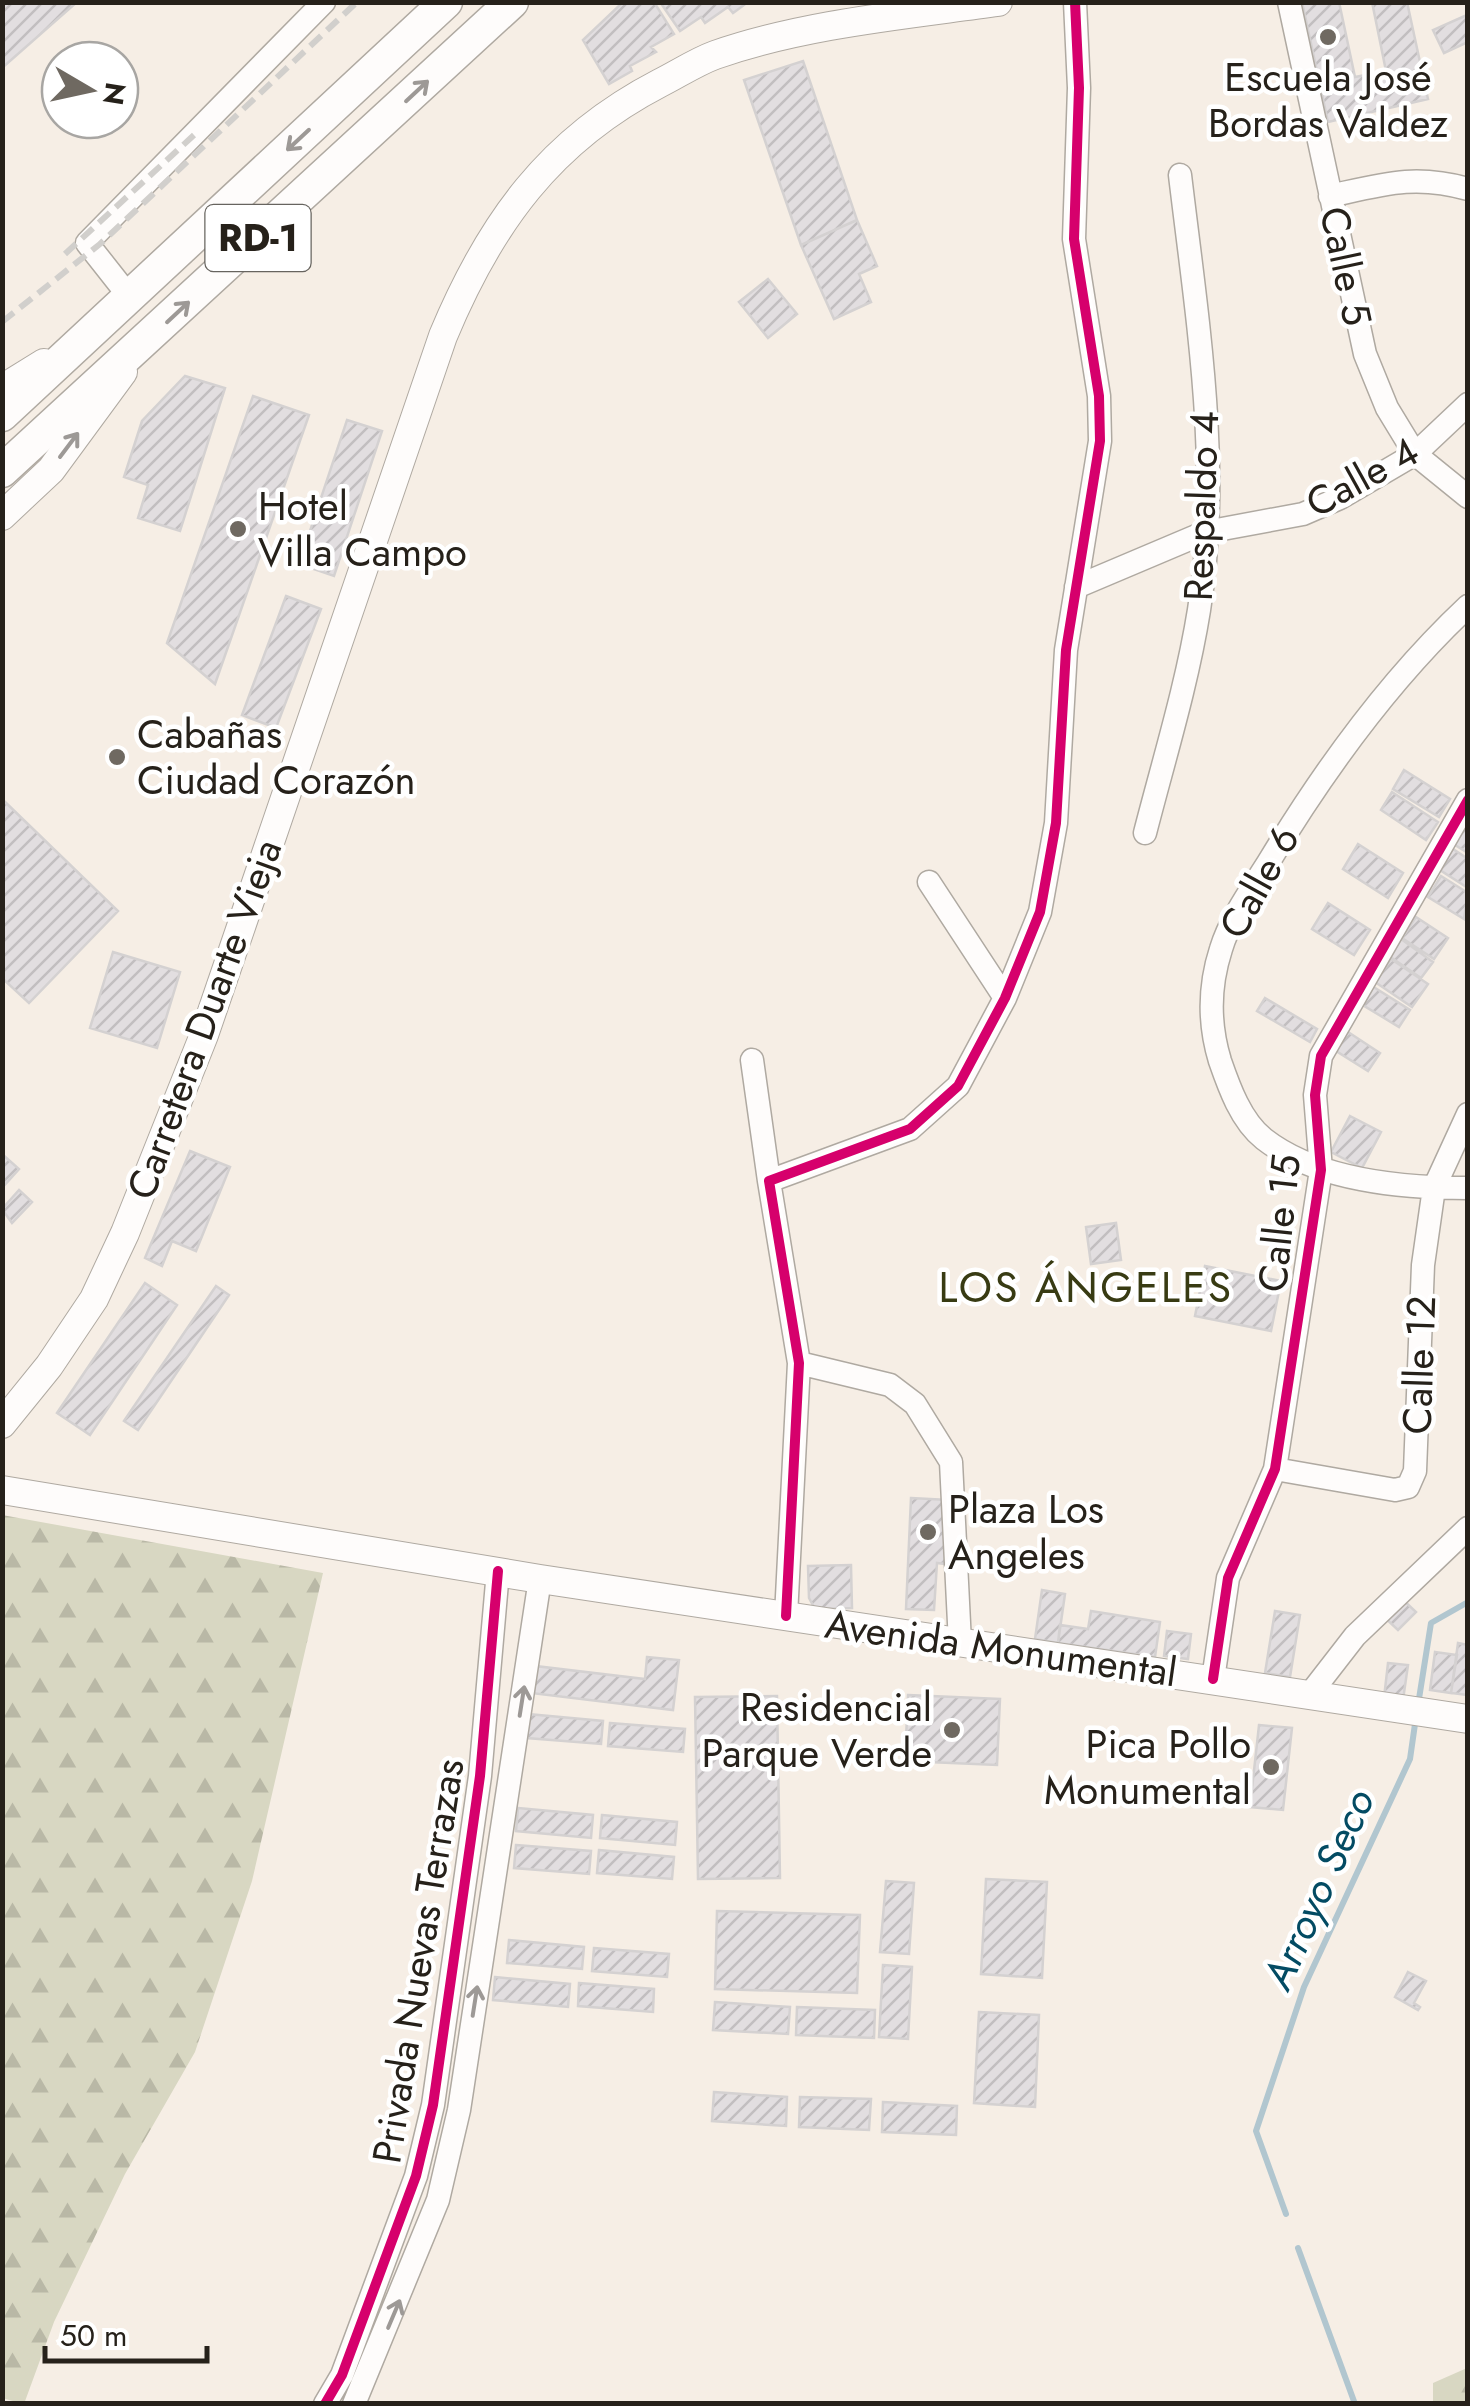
<svg xmlns="http://www.w3.org/2000/svg" width="1470" height="2406" viewBox="0 0 1470 2406" font-family="Jost,sans-serif">
	<style>
		.forest { fill: url(#forest-firs) }
		.lines { fill: none; stroke-linecap: round; stroke-linejoin: round }
		.stream { stroke: #b1c6cf; stroke-width: 6 }
		.building { fill: url(#building-hatch); stroke: #d4d1d1; stroke-width: 2.5 }
		.minor-casing { stroke: #afa9a1; stroke-width: 25 }
		.major-casing { stroke: #afa9a1; stroke-width: 30 }
		.highway-casing { stroke: #afa9a1; stroke-width: 35 }
		.minor { stroke: #fefcfb; stroke-width: 22 }
		.major { stroke: #fefcfb; stroke-width: 28 }
		.highway { stroke: #fefcfb; stroke-width: 32 }
		.rail { stroke: #d1cfcc; stroke-width: 6; stroke-dasharray: 15 8; stroke-linecap: butt }
		.cycleway-casing { stroke: #fff; stroke-width: 16 }
		.cycleway { stroke: #d6006c; stroke-width: 10 }
		.oneway { stroke: #9d9996 }
		.poi-dot { fill: #6f6961; stroke: #fff; stroke-width: 4 }
		.labels { text-anchor: middle; stroke-width: 9; stroke-linejoin: round; paint-order: stroke }
		.shield { fill: #fff; stroke: #67645f; stroke-width: 2.5 }
		.shield-label { font-size: 38px; font-weight: bold; fill: #26211a }
		.poi-label { font-size: 40px; fill: #26211a; stroke: #fff; text-anchor: start }
		.street-label { font-size: 40px; fill: #26211a; stroke: #fff }
		.neighbourhood-label { font-size: 42px; letter-spacing: 2.5px; fill: #383b13; stroke: #fff }
		.water-label { font-size: 42px; font-style: italic; fill: #034b63; stroke: #fff }
	</style>
	<defs>
		<pattern id="forest-firs" width="22" height="20" patternUnits="userSpaceOnUse" patternTransform="scale(2.5)"><rect width="22" height="20" fill="#d8d7c2"/><path d="M5 1l3.5 6h-7zM16 11l3.5 6h-7z" fill="#b9b8a6"/></pattern>
		<pattern id="building-hatch" width="6" height="6" patternUnits="userSpaceOnUse" patternTransform="scale(2.5)"><rect width="6" height="6" fill="#e2dee0"/><path d="M-1 1l2-2M0 6l6-6M5 7l2-2" fill="none" stroke="#c2bec0"/></pattern>
	</defs>
	<rect width="100%" height="100%" fill="#f6eee5"/>
	<!-- forest -->
	<path class="forest" d="M2,1515L323,1573L252,1881L195,2052L125,2174L54,2322L24,2404L2,2398Z
		M1467,2368V2403H1433V2383Z"/>
	<g class="lines">
		<!-- stream -->
		<path class="stream" d="M1418,1705L1431,1623L1468,1602
			M1286,2214L1256,2131L1304,1987L1410,1759L1416,1717
			M1298,2248L1355,2404"/>
	</g>
	<!-- building -->
	<path class="building" d="M2,2H77L2,68Z
		M623,2H654L674,34L651,47L656,52L630,66L632,71L609,84L583,40Z
		M660,2H742L744,5L733,13L728,7L705,23L701,17L680,31Z
		M1302,2H1339L1355,77L1386,71L1372,2H1407L1428,99L1328,122Z
		M1467,15L1468,42L1444,53L1433,30Z
		M803,61L857,220L801,245L744,80Z
		M857,220L877,266L859,274L871,302L834,319L801,245Z
		M768,279L797,314L768,338L739,302Z
		M185,376L225,388L180,531L138,518L148,485L124,477L142,421Z
		M253,396L309,415L215,684L167,643Z
		M347,420L382,431L334,576L299,564Z
		M286,596L321,609L276,728L242,715Z
		M1404,770L1450,799L1439,817L1393,789Z
		M1392,792L1438,822L1426,840L1381,810Z
		M2,799L118,911L29,1003L2,978Z
		M1468,818V853L1452,843Z
		M1358,844L1403,873L1388,898L1343,869Z
		M1453,849L1468,859V888L1440,870Z
		M1441,876L1468,893L1464,919L1428,897Z
		M1328,903L1370,930L1354,955L1312,929Z
		M1416,917L1448,938L1434,959L1402,938Z
		M1401,939L1433,962L1421,978L1389,956Z
		M113,952L180,972L157,1048L90,1028Z
		M1391,959L1428,984L1412,1007L1375,982Z
		M1372,986L1410,1010L1399,1027L1361,1004Z
		M1265,998L1317,1029L1310,1042L1257,1011Z
		M1345,1030L1380,1053L1368,1071L1333,1049Z
		M1350,1116L1381,1132L1362,1168L1331,1152Z
		M190,1151L230,1167L196,1251L172,1241L162,1266L145,1258Z
		M2,1154L19,1169L2,1188Z
		M19,1190L32,1202L12,1223L2,1209Z
		M1116,1223L1121,1260L1091,1264L1086,1227Z
		M1205,1266L1281,1281L1271,1331L1195,1316Z
		M145,1283L177,1305L90,1435L57,1413Z
		M216,1286L229,1295L138,1430L124,1421Z
		M911,1498L948,1500L945,1564L937,1563L934,1610L906,1609Z
		M851,1565L852,1608L815,1609L809,1598L808,1566Z
		M1042,1590L1065,1594L1058,1643L1035,1639Z
		M1400,1597L1416,1612L1398,1630L1382,1615Z
		M1091,1611L1160,1622L1155,1657L1058,1643L1060,1625L1088,1629Z
		M1275,1611L1300,1615L1290,1677L1265,1673Z
		M1167,1631L1191,1634L1188,1659L1164,1656Z
		M1458,1643L1468,1645V1695L1451,1693Z
		M1435,1652L1457,1655L1451,1693L1430,1690Z
		M647,1657L679,1660L673,1710L531,1693L535,1666L645,1679Z
		M1388,1663L1408,1665L1403,1700L1384,1698Z
		M908,1695L1000,1699L997,1765L905,1761Z
		M777,1696L780,1878L698,1879L695,1697Z
		M528,1714L603,1721L601,1744L527,1738Z
		M610,1723L685,1729L683,1752L608,1746Z
		M1259,1725L1292,1728L1283,1810L1250,1807Z
		M518,1808L593,1815L591,1838L516,1831Z
		M602,1815L677,1822L675,1845L600,1838Z
		M516,1845L591,1851L589,1874L514,1868Z
		M599,1850L674,1857L672,1879L597,1873Z
		M986,1879L1047,1882L1042,1978L981,1974Z
		M886,1881L914,1883L909,1954L880,1952Z
		M717,1911L860,1915L857,1993L715,1989Z
		M509,1940L584,1947L582,1969L507,1963Z
		M594,1948L669,1954L667,1977L592,1971Z
		M883,1965L912,1967L908,2039L879,2037Z
		M1408,1972L1426,1981L1414,2003L1420,2007L1418,2010L1395,1997Z
		M495,1977L570,1984L568,2007L493,2000Z
		M579,1983L654,1989L653,2012L578,2006Z
		M715,2002L790,2007L788,2034L713,2030Z
		M797,2007L875,2010L874,2038L796,2035Z
		M979,2012L1039,2015L1035,2107L974,2103Z
		M714,2092L787,2097L786,2126L712,2121Z
		M800,2097L871,2099L869,2130L799,2127Z
		M883,2102L957,2106L956,2135L882,2132Z"/>
	<g class="lines">
		<!-- minor casing -->
		<g class="minor-casing">
			<path id="minor" d="M1289,2L1365,354L1387,408L1415,454L1468,497
				M1330,196C1384,184 1415,174 1468,189
				M128,295L87,243L324,2
				M1076,587L1206,532L1303,514L1340,498L1415,454L1468,404
				M1468,606C1388,681 1324,770 1268,863C1251,890 1230,919 1221,949C1209,986 1209,1025 1220,1061C1229,1087 1241,1121 1264,1139C1318,1181 1402,1188 1468,1188
				M1145,833C1164,759 1187,685 1199,610C1222,467 1197,318 1180,175
				M929,882L1005,998
				M752,1060L769,1181
				M799,1363L890,1385L915,1404L951,1462L960,1643
				M1275,1469L1395,1490L1408,1487L1415,1471L1423,1265L1434,1188L1468,1114
				M786,1616L799,1363L769,1181L910,1129L958,1086L1005,998L1040,912L1056,823L1066,650L1100,441L1099,396L1074,239L1079,88L1075,2
				M1213,1679L1228,1578L1275,1469L1321,1170L1315,1095L1321,1056L1468,800
				M1310,1694L1355,1636L1468,1528
				M325,2404L342,2375L416,2176L433,2105L480,1776L498,1571
				M354,2404L438,2200L459,2110L540,1579"/>
		</g>
		<!-- major casing -->
		<g class="major-casing">
			<path id="major" d="M2,389L44,363
				M2,516L51,470L123,372
				M2,1424L49,1366L94,1299L125,1233L204,1035L443,336C490,223 550,140 660,83C678,74 696,62 715,55C804,24 905,15 998,2
				M2,1490L540,1579L1468,1719"/>
		</g>
		<!-- highway casing -->
		<g class="highway-casing">
			<path id="highway" d="M2,415L446,2
				M2,471L512,2"/>
		</g>
		<!-- minor -->
		<use href="#minor" class="minor"/>
		<!-- major -->
		<use href="#major" class="major"/>
		<!-- highway -->
		<use href="#highway" class="highway"/>
		<!-- rail -->
		<path class="rail" d="M65,254L194,135
			M2,322L100,244L357,2"/>
		<!-- cycleway casing -->
		<g class="cycleway-casing">
			<path id="cycleway" d="M786,1616L799,1363L769,1181L910,1129L958,1086L1005,998L1040,912L1056,823L1066,650L1100,441L1099,396L1074,239L1079,88L1075,2
				M1213,1679L1228,1578L1275,1469L1321,1170L1315,1095L1321,1056L1468,800
				M325,2404L342,2375L416,2176L433,2105L480,1776L498,1571"/>
		</g>
		<!-- cycleway -->
		<use href="#cycleway" class="cycleway"/>
	</g>
	<!-- one-way arrows -->
	<defs><path id="oneway-shaft" d="M-6 0H5M1.5-3L5.5 0L1.5 3" fill="none" stroke-width="1.6" stroke-linecap="round" stroke-linejoin="round" transform="scale(2.5)"/></defs>
	<g class="oneway">
		<use href="#oneway-shaft" transform="translate(417 91) rotate(-43)"/>
		<use href="#oneway-shaft" transform="translate(298 140) rotate(137)"/>
		<use href="#oneway-shaft" transform="translate(178 312) rotate(-43)"/>
		<use href="#oneway-shaft" transform="translate(69 445) rotate(-53)"/>
		<use href="#oneway-shaft" transform="translate(522 1701) rotate(-81)"/>
		<use href="#oneway-shaft" transform="translate(475 2001) rotate(-81)"/>
		<use href="#oneway-shaft" transform="translate(394 2314) rotate(-67)"/>
	</g>
	<!-- markers -->
	<g class="poi-dot">
		<circle cx="1328" cy="37" r="10"/>
		<circle cx="238" cy="529" r="10"/>
		<circle cx="117" cy="757" r="10"/>
		<circle cx="928" cy="1532" r="10"/>
		<circle cx="952" cy="1730" r="10"/>
		<circle cx="1271" cy="1767" r="10"/>
	</g>
	<g class="labels">
		<!-- shield labels -->
		<rect class="shield" x="205.5" y="205" width="105" height="66" rx="8"/>
		<g class="shield-label">
			<text x="258" y="251">RD-1</text>
		</g>
		<!-- poi labels -->
		<g class="poi-label">
			<text x="1328" y="91" text-anchor="middle">Escuela José<tspan x="1328" dy="46">Bordas Valdez</tspan></text>
			<text x="258" y="520">Hotel<tspan x="258" dy="46">Villa Campo</tspan></text>
			<text x="137" y="748">Cabañas<tspan x="137" dy="46">Ciudad Corazón</tspan></text>
			<text x="948" y="1523">Plaza Los<tspan x="948" dy="46">Angeles</tspan></text>
			<text x="932" y="1721" text-anchor="end">Residencial<tspan x="932" dy="46">Parque Verde</tspan></text>
			<text x="1251" y="1758" text-anchor="end">Pica Pollo<tspan x="1251" dy="46">Monumental</tspan></text>
		</g>
		<!-- street labels -->
		<g class="street-label">
			<text transform="translate(1346 266) rotate(78)" y="14">Calle 5</text>
			<text transform="translate(1362 477) rotate(-29)" y="14">Calle 4</text>
			<text transform="translate(1201 506) rotate(-88)" y="14">Respaldo 4</text>
			<text transform="translate(1259 882) rotate(-61)" y="14">Calle 6</text>
			<text transform="translate(204 1019) rotate(-70)" y="14">Carretera Duarte Vieja</text>
			<text transform="translate(1279 1223) rotate(-84)" y="14">Calle 15</text>
			<text transform="translate(1419 1365) rotate(-88)" y="14">Calle 12</text>
			<text transform="translate(1001 1648) rotate(8)" y="14">Avenida Monumental</text>
			<text transform="translate(418 1961) rotate(-81)" y="14">Privada Nuevas Terrazas</text>
		</g>
		<!-- neighbourhood labels -->
		<g class="neighbourhood-label">
			<text x="1086" y="1302">LOS ÁNGELES</text>
		</g>
		<!-- water labels -->
		<g class="water-label">
			<text transform="translate(1318 1889) rotate(-66)" y="15">Arroyo Seco</text>
		</g>
	</g>
	<!-- border -->
	<rect width="1470" height="2406" fill="none" stroke="#26211a" stroke-width="10"/>
	<!-- north arrow -->
	<g transform="translate(90 90) rotate(99)"><circle r="48" fill="#ffffff" stroke="#a8a6a3" stroke-width="2.5"/>
	<path d="M0-8L18 38L0 25L-18 38Z" fill="#6f6961"/>
	<text y="-15" font-size="28" font-weight="bold" text-anchor="middle" fill="#26211a">N</text>
	</g>
	<!-- scale -->
	<path d="M45 2346v15h162v-15" fill="none" stroke="#26211a" stroke-width="5"/>
	<text x="60" y="2346" font-size="30" fill="#26211a" stroke="#ffffff" stroke-width="8" paint-order="stroke">50 m</text>
</svg>
